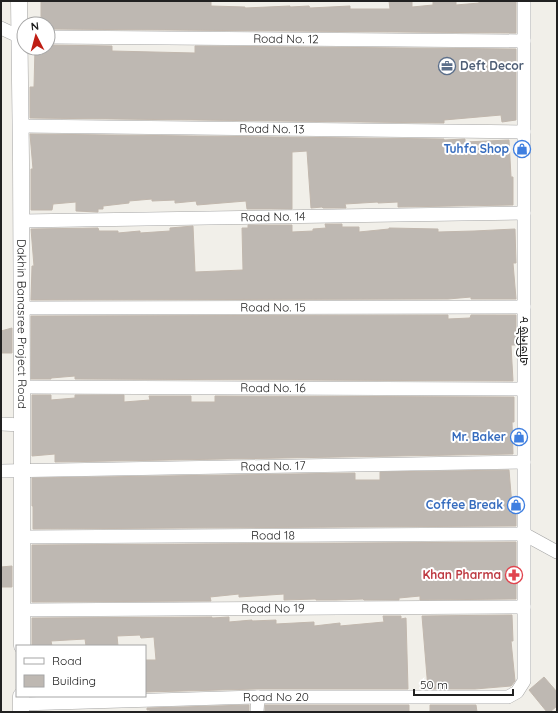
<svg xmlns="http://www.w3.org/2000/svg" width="558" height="713" viewBox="0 0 558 713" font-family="Quicksand,'Noto Sans Bengali',sans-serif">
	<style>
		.building { fill: #beb8b2; stroke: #c1b7ad }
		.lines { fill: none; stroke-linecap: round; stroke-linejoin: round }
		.minor-casing { stroke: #a5a5a5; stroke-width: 14 }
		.tertiary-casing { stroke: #a5a5a5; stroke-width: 17 }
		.minor { stroke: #fff; stroke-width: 13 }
		.tertiary { stroke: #fff; stroke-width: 16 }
		.labels { text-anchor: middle; stroke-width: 4; stroke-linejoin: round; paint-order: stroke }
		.street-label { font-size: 12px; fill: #212121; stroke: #fff }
		.service-label { font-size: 12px; font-weight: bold; fill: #4e5e75; stroke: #fff; text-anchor: start }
		.shop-label { font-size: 12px; font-weight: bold; fill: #366cbe; stroke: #fff; text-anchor: end }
		.health-label { font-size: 12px; font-weight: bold; fill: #be3a42; stroke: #fff; text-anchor: end }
	</style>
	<rect width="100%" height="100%" fill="#f1efe9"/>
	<!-- building -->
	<path class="building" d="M41,1H211V6L245,7V8L290,6V7L309,6L310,8L350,6V9H390L389,1H412V7L433,5V1H456V5L479,3V1H516V33L48,29V24H41Z
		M48,45L112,46V51L195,53V46L516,49V120L502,122L501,115L444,120V123L30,118V87H34L35,48L48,49Z
		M30,134L444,139V140L465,139V142L509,140L511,177H513V205L398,207V202L378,203V202L345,204L346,208H323L322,207L311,208L307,151L292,152V209H247L246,201L197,205L196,201L175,203V200L152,201V199L129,201V203L103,206V209H98V212L76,211V202L53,204L52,210H31V169H33Z
		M325,224H342V227H359V232L389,229V228L438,229V232L474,231L515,229L516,263H513L516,299H471V297L448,299L31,300L32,266H34L31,229L98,228L99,231H118V233L140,231V233L170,231V228L193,226L195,272L243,270L242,228H248V225H292V232L313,231V229L326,228Z
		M448,315V319L470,318L471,315H516V345H511L513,381L75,379V376L51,378V379H31V316Z
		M12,328V353H1V331Z
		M32,395H51V400L75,398V395H124V402L150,400L149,396H191V402H215V396L514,397V422H512L513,454L55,462V454L32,456Z
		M509,470L512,506H516V526L33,529V506H32V478L355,473V480H380V472Z
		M516,542V599L420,600V596L399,598V600H364L363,599L336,600H316V599L284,600V594L239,597V594L210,597L211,601L32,602V545Z
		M12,566V587H1V567Z
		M512,615L513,641H511L515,681L511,686L475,689H428L422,616Z
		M383,616H401V619L406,618L408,689H258L146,692L145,660H156L154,637L141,638L140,635L117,636L118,646H86L85,639L51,641L52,646H32V618L212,617V618L229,617V622L252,620V621L276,620V624L314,622V626L340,623V626L384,622Z
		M544,677L557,692V706L550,712H547L529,690Z
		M249,705V712H150V710H147V708Z
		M265,705H409V712H265Z
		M430,705H476L477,712H430Z"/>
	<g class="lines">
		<!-- minor casing -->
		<g class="minor-casing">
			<g id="minor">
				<path d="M1,28L20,37H24"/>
				<path id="s1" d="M48,37L524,41"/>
				<path id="s2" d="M21,126L524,132"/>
				<path id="s3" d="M21,221L524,213"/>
				<path id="s4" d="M22,308L524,307"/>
				<path id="s5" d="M22,387L523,389"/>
				<path d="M1,424L22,425"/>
				<path id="s6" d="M1,471L524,462"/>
				<path id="s7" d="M22,537L524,534L557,552"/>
				<path id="s8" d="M23,610L524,607"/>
				<path id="s9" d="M21,704L258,697H508L517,692L524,681V1"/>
				<path d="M257,712L258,697"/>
			</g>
		</g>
		<!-- tertiary casing -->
		<g class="tertiary-casing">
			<g id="tertiary">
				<path id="s10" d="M19,1L21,161L22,387V646"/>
				<path d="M21,712V696"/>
			</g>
		</g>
		<!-- minor -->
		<use href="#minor" class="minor"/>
		<!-- tertiary -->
		<use href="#tertiary" class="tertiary"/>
	</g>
	<!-- icons -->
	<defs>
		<g id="office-ring" transform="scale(0.9)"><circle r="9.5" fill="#fff" stroke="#5c6f8a" stroke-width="1.5"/><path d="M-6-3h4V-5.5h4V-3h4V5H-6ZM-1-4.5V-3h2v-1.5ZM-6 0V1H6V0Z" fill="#5c6f8a"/></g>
		<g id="shop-ring" transform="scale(0.9)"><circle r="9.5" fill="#fff" stroke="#3f7fe0" stroke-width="1.5"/><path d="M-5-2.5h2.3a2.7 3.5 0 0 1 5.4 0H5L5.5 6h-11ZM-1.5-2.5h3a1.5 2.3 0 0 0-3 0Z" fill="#3f7fe0"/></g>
		<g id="pharmacy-ring" transform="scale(0.9)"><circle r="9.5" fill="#fff" stroke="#e0444e" stroke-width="1.5"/><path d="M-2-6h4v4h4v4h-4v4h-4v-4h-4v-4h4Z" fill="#e0444e"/></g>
	</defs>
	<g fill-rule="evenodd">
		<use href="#office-ring" x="447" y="66"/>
		<use href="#shop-ring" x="522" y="149"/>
		<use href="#shop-ring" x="519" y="437"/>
		<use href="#shop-ring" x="516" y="505"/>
		<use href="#pharmacy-ring" x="514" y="575"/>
	</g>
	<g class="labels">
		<!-- street labels -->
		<g class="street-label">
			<text dy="4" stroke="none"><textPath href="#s1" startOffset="238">Road No. 12</textPath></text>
			<text dy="4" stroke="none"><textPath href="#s2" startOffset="251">Road No. 13</textPath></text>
			<text dy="4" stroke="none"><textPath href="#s3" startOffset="252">Road No. 14</textPath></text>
			<text dy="4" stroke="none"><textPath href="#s4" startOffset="251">Road No. 15</textPath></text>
			<text dy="4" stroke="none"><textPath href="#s10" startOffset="323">Dakhin Banasree Project Road</textPath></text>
			<text transform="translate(524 341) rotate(-90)" y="4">এভিনিউ ৮</text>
			<text dy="4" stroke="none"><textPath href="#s5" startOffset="251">Road No. 16</textPath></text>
			<text dy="4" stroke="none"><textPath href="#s6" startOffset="272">Road No. 17</textPath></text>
			<text dy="4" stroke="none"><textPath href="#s7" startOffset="251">Road 18</textPath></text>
			<text dy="4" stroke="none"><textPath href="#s8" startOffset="250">Road No 19</textPath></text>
			<text dy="4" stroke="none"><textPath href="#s9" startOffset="255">Road No 20</textPath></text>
		</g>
		<!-- service labels -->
		<g class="service-label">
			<text x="460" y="70">Deft Decor</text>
		</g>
		<!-- shop labels -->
		<g class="shop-label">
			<text x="509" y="153">Tuhfa Shop</text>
			<text x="506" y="441">Mr. Baker</text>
			<text x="503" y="509">Coffee Break</text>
		</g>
		<!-- health labels -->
		<g class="health-label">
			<text x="501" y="579">Khan Pharma</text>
		</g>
	</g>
	<!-- border -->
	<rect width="558" height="713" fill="none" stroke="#212121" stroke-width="4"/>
	<!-- legend -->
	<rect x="16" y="645" width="130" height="52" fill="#ffffff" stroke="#a6a6a6"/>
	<rect x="24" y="658" width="20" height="6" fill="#ffffff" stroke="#a6a6a6"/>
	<text x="52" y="665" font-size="12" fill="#212121">Road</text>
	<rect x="24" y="675" width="20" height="12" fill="#beb8b2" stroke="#a6a6a6"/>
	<text x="52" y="685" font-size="12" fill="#212121">Building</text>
	<!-- north arrow -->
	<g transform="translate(36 36) rotate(354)"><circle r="19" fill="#ffffff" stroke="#a6a6a6"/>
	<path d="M0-3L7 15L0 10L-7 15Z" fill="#bf1e14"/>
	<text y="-6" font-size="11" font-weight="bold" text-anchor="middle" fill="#212121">N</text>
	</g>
	<!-- scale -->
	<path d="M414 689v6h99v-6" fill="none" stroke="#212121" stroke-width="2"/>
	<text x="420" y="689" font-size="12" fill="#212121" stroke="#ffffff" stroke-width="3" paint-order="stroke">50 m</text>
</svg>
